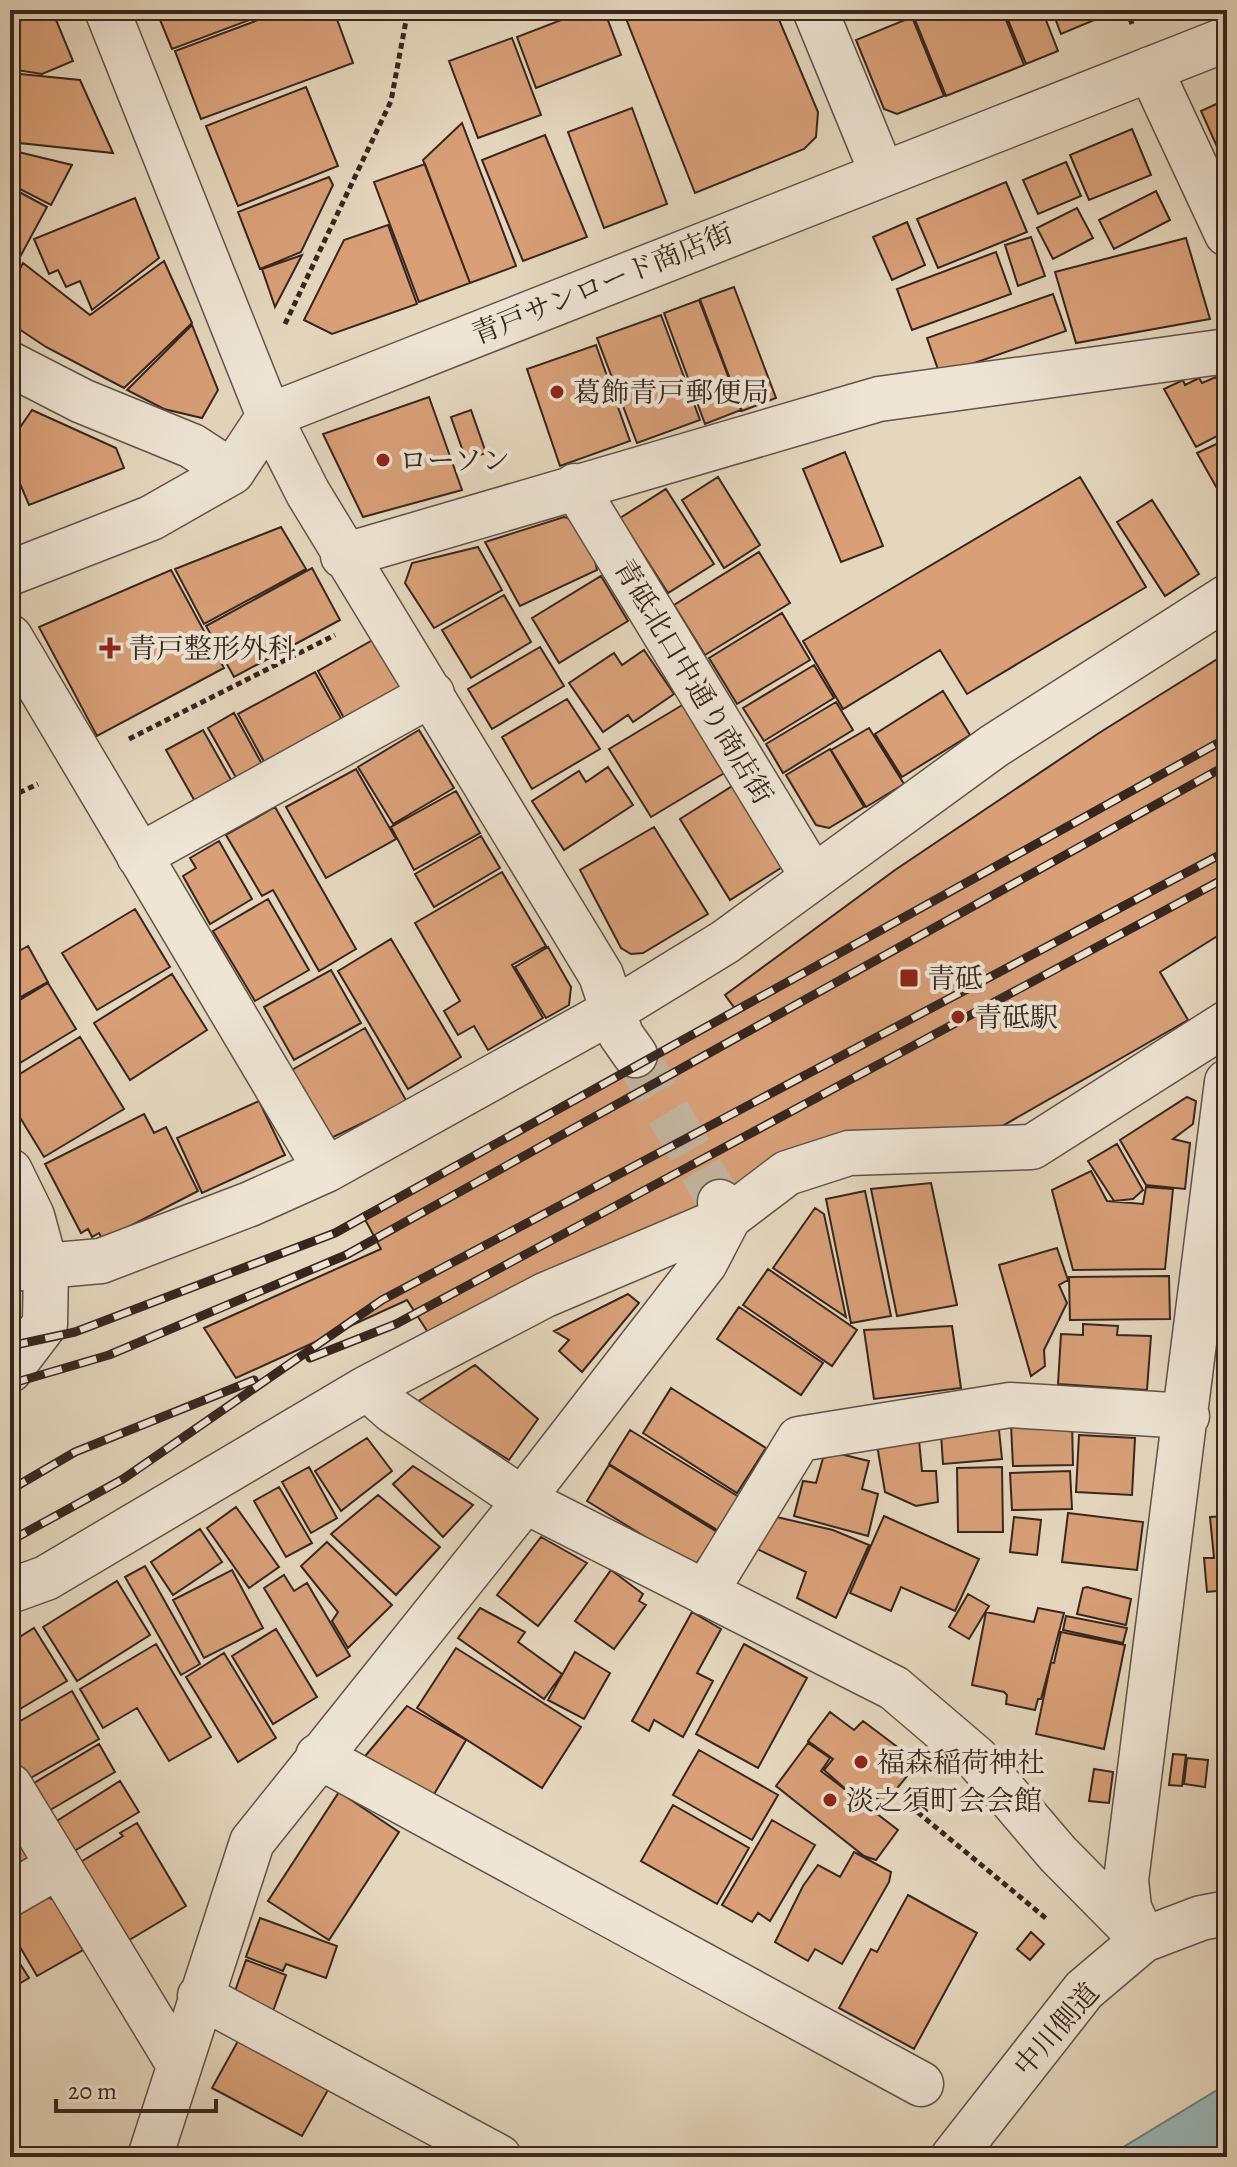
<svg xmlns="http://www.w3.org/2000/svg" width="1237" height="2167" viewBox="0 0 1237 2167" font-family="Alegreya,'Noto Serif JP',serif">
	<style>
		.water { fill: #98b8b9; stroke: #717e7b; stroke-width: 2 }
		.building { fill: #d9a078; stroke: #37261f; stroke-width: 2 }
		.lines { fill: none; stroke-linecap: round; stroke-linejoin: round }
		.minor-tunnel { stroke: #c2b49e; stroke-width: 44; stroke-dasharray: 44 22; stroke-linecap: butt }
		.minor-casing { stroke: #625247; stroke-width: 47 }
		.path { stroke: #37261f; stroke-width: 5; stroke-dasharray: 6 4; stroke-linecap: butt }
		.minor { stroke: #eee5d5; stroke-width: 44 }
		.rail-casing { stroke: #37261f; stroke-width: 9 }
		.rail { stroke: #eee5d5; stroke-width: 6; stroke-dasharray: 18; stroke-linecap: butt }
		.poi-dot { fill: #8f2418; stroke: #eee5d5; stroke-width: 3 }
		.labels { text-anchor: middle; stroke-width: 8; stroke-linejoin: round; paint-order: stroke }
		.street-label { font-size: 28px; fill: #37261f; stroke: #eee5d5 }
		.poi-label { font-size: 28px; fill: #37261f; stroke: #eee5d5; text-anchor: start }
	</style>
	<rect width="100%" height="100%" fill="#e5d7be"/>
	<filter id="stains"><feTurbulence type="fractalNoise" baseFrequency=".0025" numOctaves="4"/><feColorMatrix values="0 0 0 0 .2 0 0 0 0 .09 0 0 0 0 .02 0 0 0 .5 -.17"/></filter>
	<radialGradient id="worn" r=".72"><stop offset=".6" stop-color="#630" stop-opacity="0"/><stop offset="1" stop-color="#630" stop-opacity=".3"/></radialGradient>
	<!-- water -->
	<path class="water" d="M1227,2084V2157H1107Z"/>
	<!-- building -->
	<path class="building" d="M10,10H52L73,61L42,74L10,69Z
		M156,10H276L172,49Z
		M285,10H317L321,19L335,14L353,63L201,119L175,51Z
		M587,10H604L621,55L536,88L517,37Z
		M641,10H775L818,112L816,137L804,149L695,193L625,16Z
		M925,10H1002L1024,65L946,96L913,15Z
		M1004,10H1042L1058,51L1026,64Z
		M1052,10H1109L1111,13L1061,34Z
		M912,17L944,96L897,114L884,109L856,40Z
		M512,38L541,115L478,138L449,61Z
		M10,73L80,80L113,153L10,142Z
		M306,87L338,166L238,206L206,126Z
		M1227,99V169L1201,111Z
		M632,108L667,204L604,228L568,132Z
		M462,123L516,266L470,283L423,160Z
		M1132,129L1151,175L1089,200L1070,155Z
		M545,135L587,237L523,261L482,160Z
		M10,150L72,165L51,205L10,184Z
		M1066,162L1081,196L1038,214L1023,180Z
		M425,164L470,283L419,302L374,182Z
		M329,177L333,185L301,252L260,269L238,212Z
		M1006,182L1027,232L938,268L917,219Z
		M10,187L47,207L20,257L10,252Z
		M1156,191L1170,220L1114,249L1099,220Z
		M135,198L159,258L92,310L80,281L66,287L58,270L49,274L34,239Z
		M1077,208L1093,238L1053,259L1037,228Z
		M907,222L925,265L892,280L873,237Z
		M388,225L417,304L332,334L304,320L344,240Z
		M1031,237L1045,276L1018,286L1005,245Z
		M1186,238L1210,319L1076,343L1055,272Z
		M996,252L1011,294L912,330L897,289Z
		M302,255L275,307L262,269Z
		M164,261L192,323L124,388L46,347L10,323V287L23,263L90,315Z
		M734,287L776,398L742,411L700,299Z
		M1053,294L1066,331L940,375L927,338Z
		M699,300L741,410L705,424L664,313Z
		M661,315L700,420L637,443L597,338Z
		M192,325L218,390L202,418L164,409L127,390Z
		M596,345L630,441L560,466L527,369Z
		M1216,377L1218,382L1227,377V431L1196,447L1164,389L1183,380L1185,385L1199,378L1202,383Z
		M429,397L462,490L363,517L323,434Z
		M32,410L116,448L124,468L29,505L10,460V442Z
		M471,410L486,453L466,460L451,417Z
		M1227,439V506L1197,453Z
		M845,452L883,546L841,562L803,469Z
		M718,477L760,545L724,568L682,500Z
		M1080,477L1146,587L967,694L940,650L843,709L803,641Z
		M10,488L18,509L10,512Z
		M666,489L714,564L668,593L620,518Z
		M1152,500L1199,574L1165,596L1117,522Z
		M564,517L578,521L591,542L597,570L520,606L485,542Z
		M281,527L306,569L204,624L175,569Z
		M478,547L502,590L434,628L405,583L412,563Z
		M759,552L790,603L705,655L674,605Z
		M312,568L340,620L234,677L206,626Z
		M171,570L224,668L97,736L39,627Z
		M601,576L628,621L559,663L532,618Z
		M504,595L531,642L471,678L442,630Z
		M782,613L810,660L737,704L709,658Z
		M378,637L412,694L350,729L318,671Z
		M540,647L564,686L492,729L468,689Z
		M644,650L674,694L633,722L628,715L603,732L569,683L614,653L622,665Z
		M1227,653V930L1160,972L1188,1020L997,1129L848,1136L431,1337L407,1300L236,1378L204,1328L381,1249L362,1214L738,1013L725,995L895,870L1099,733Z
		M814,665L834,698L764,741L743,708Z
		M315,672L346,727L268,769L238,714Z
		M943,691L970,735L902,777L875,734Z
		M567,699L600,749L532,789L502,737Z
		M836,702L853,730L783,773L766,744Z
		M684,704L726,772L651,817L609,749Z
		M234,713L263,766L238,781L208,728Z
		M869,728L904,784L866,807L831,750Z
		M203,730L234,785L197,805L166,750Z
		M419,730L454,788L393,824L358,767Z
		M830,749L864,807L829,828L816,825L786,775Z
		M608,767L633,805L564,850L532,801L579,771L586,782Z
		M356,769L396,839L326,878L286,807Z
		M734,785L784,866L730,900L680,819Z
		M456,791L480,833L414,870L391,827Z
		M275,807L356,949L319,971L273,890L262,896L226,835Z
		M654,827L708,914L643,953L631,954L621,948L580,870Z
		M481,836L500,868L434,907L415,874Z
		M219,841L252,899L210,924L183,876L196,868L190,858Z
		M502,872L546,946L512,965L543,1018L488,1050L474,1026L458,1035L444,1011L460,1001L415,923Z
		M268,899L309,970L255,1001L213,931Z
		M135,909L170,967L97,1010L62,953Z
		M391,939L461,1057L408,1089L338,971Z
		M28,946L48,982L10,1003V956Z
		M548,947L571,987L569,1005L546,1018L515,967Z
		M331,970L361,1023L294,1060L264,1007Z
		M172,974L207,1030L130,1080L94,1023Z
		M48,983L76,1029L10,1069V1006Z
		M365,1028L407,1102L329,1139L290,1071Z
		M80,1037L124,1109L44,1157L10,1101V1080Z
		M1187,1097L1196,1101L1193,1124L1173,1139L1190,1143L1185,1189L1146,1185L1120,1140Z
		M259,1101L285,1155L202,1193L177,1138Z
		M144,1114L154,1133L166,1127L198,1191L103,1240L99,1233L92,1237L88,1229L81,1233L45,1164Z
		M1117,1144L1143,1190L1133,1199L1114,1201L1088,1161Z
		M1091,1171L1107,1201L1143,1204L1146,1187L1173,1189L1165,1269L1073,1270L1052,1190Z
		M931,1183L957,1305L897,1316L871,1189Z
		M865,1191L891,1316L851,1323L826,1199Z
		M815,1208L824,1214L846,1317L773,1268Z
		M1057,1248L1068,1280L1059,1285L1067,1303L1044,1350L1045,1366L1031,1376L999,1265Z
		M768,1269L857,1330L832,1366L743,1305Z
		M1169,1276L1170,1319L1070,1320L1069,1277Z
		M628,1294L639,1303L582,1372L559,1351L569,1340L554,1331Z
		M739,1307L823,1363L801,1395L717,1339Z
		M1083,1324L1118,1326L1117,1335L1151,1336L1147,1390L1058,1384L1061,1334L1083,1335Z
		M952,1326L961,1388L874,1399L864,1330Z
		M475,1365L538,1419L509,1460L417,1402Z
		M671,1388L766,1448L737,1493L643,1433Z
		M1072,1423L1073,1465L1013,1466L1011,1425Z
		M630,1430L739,1497L719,1531L609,1464Z
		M999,1430L1002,1459L943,1464L941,1434Z
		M1079,1435L1135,1438L1132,1495L1076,1492Z
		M367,1438L392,1471L341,1511L315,1471Z
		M919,1440L922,1471H936L938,1502L916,1506L885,1492L877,1445Z
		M840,1454L869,1461L862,1489L878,1494L868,1536L794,1516L803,1481L816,1483L823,1458Z
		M609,1465L717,1532L694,1567L587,1501Z
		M413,1466L473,1505L443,1537L393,1484Z
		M309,1467L337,1518L311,1533L282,1482Z
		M1002,1467L1003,1532H958L957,1468Z
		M1070,1471L1072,1509L1012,1510L1010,1473Z
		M279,1487L312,1543L286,1557L254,1501Z
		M378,1495L440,1547L396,1595L331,1534Z
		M236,1507L279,1567L249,1588L207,1528Z
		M1068,1513L1143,1522L1137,1570L1062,1562Z
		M772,1516L833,1530L869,1545L836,1618L797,1598L806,1572L755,1548Z
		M884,1516L979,1559L955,1611L901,1587L891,1611L850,1593Z
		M1227,1516V1590L1207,1592L1204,1558H1214L1210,1517Z
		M1014,1517L1041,1520L1037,1555L1010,1552Z
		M200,1529L222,1562L173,1595L151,1562Z
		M541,1537L587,1563L538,1626L497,1595Z
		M327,1542L392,1605L348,1648L332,1621L338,1612L301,1566Z
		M145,1566L200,1664L181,1675L125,1577Z
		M232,1570L263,1628L204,1658L173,1600Z
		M611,1570L643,1594L639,1601L646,1605L614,1649L575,1621Z
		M284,1575L294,1591L307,1583L350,1656L317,1676L264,1588Z
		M117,1581L150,1635L77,1681L43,1627Z
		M1087,1587L1131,1599L1126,1625L1077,1614L1083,1588Z
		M968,1594L989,1606L969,1639L949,1627Z
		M480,1608L525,1632L518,1642L562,1674L544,1699L458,1638Z
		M1038,1608L1064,1613L1041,1699H1038L1035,1710L1006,1704L1007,1695L1004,1692L972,1685L986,1612L1034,1622Z
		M692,1612L721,1629L697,1673L713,1681L683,1737L654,1720L649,1731L632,1721Z
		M1066,1616L1127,1628L1123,1643L1063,1630Z
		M34,1628L67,1681L20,1709L10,1692V1643Z
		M276,1629L317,1697L273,1724L232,1656Z
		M1061,1632L1125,1645L1104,1749L1036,1734L1051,1662L1054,1663Z
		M156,1644L211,1737L169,1761L137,1708L103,1728L80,1689Z
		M744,1644L807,1678L758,1768L696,1734Z
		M456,1648L581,1727L542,1788L417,1708Z
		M575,1652L610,1673L584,1719L548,1700Z
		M224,1653L276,1738L238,1762L186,1677Z
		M72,1691L99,1739L27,1780L10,1751V1727Z
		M407,1706L466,1740L430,1801L361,1761Z
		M830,1712L854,1730L863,1721L908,1755L899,1768L908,1775L885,1803L875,1797L867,1808L824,1770L833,1759L808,1741Z
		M808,1743L830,1758L821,1771L898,1830L876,1860L864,1856L776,1786Z
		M99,1744L115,1772L45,1813L29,1786Z
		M699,1750L778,1795L752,1840L673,1795Z
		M1173,1754L1186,1755L1182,1786L1169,1785Z
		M1187,1758L1208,1760L1205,1787L1184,1784Z
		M1094,1769L1113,1772L1109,1803L1089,1801Z
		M120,1781L139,1812L71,1853L52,1824Z
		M339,1792L399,1832L329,1940L268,1901Z
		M673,1805L749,1848L717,1904L641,1861Z
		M10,1814L34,1854L10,1868Z
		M772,1820L815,1845L770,1921L758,1913L752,1922L722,1905Z
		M137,1823L186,1906L121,1945L74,1866L123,1836L120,1833Z
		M854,1852L891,1872L889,1882L842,1964L815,1949L808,1961L775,1942L803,1886L818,1865L840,1877Z
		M908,1895L977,1933L914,2049L839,2008L871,1949L877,1952Z
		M46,1897L55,1900L83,1950L37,1976L10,1930V1917Z
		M260,1918L337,1946L326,1978L286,1964L283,1971L246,1957Z
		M1031,1932L1044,1944L1030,1960L1017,1949Z
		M10,1948L29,1978L10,1989Z
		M246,1960L286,1975L273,2011L233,1997Z
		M238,2041L328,2090L302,2136L212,2088Z"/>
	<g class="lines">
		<!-- minor-tunnel -->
		<path class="minor-tunnel" d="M635,1055L720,1202"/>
		<!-- minor casing -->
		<g class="minor-casing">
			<path id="minor" d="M107,10L269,416L308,493L601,975L621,1035L635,1055
				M815,10L882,173
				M1150,69L1227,234
				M10,364L82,401L192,446L232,472
				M575,486L813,877
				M343,556L879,399L1227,351
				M10,573L151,518L232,472L269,416L1227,39
				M10,637L326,1170
				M139,856L432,694
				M10,1171L32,1216L46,1267L45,1324L10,1370
				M720,1202L729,1217L787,1173L849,1153L1032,1147L1227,1023
				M10,1269L101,1261L250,1204L326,1170L614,1010L725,942L994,746L1227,597
				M367,1388L393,1411L525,1501L894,1688L976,1758L1058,1854L1143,1940
				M10,1591L46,1578L367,1388L545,1295L729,1217
				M705,1593L799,1439L1010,1405L1187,1416
				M318,1756L921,2084
				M10,1786L178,2063
				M10,1894L57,1867
				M1141,1934L1129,1908L1126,1880L1227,1082
				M200,1996L499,2157
				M150,2157L252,1842L525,1501L537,1480L705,1263L729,1217
				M953,2157L1084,1990L1143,1940L1201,1918L1227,1913"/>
		</g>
		<!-- path -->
		<path class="path" d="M1127,10L1132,24
			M285,324L391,101L408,10
			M129,739L335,635
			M10,797L38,784
			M910,1806L1048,1920"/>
		<!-- minor -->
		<use href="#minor" class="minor"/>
		<!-- rail casing -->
		<g class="rail-casing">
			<path id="rail" d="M10,1346L75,1332L335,1233L1227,738
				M310,1358L396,1324L1227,877
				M10,1384L109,1355L346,1255L1227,765
				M10,1490L75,1452L254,1380
				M10,1541L123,1479L382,1300L1227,851"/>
		</g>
		<!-- rail -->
		<use href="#rail" class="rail"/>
	</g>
	<!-- markers -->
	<g class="poi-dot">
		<circle cx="557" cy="392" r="8"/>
		<circle cx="383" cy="460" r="8"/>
		<path d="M106 636h8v8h8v8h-8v8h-8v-8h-8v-8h8z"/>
		<rect x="899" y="968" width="20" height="20" rx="4"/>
		<circle cx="958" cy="1017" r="8"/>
		<circle cx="861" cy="1762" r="8"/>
		<circle cx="830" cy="1800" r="8"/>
	</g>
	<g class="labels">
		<!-- street labels -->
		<g class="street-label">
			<text transform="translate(602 283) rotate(-22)" y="10">青戸サンロード商店街</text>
			<text transform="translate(694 681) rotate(59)" y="10">青砥北口中通り商店街</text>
			<text transform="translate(1056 2029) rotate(-49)" y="10">中川側道</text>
		</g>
		<!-- poi labels -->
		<g class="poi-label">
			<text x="573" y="402">葛飾青戸郵便局</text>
			<text x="399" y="470">ローソン</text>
			<text x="128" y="658">青戸整形外科</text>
			<text x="927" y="988">青砥</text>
			<text x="974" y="1027">青砥駅</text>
			<text x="877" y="1772">福森稲荷神社</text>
			<text x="846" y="1810">淡之須町会会館</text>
		</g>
	</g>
	<!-- margin -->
	<rect width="1237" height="2167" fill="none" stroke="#e5d7be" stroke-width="40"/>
	<rect x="12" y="12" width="1213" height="2143" fill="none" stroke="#37261f" stroke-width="4"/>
	<rect x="20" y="20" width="1197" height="2127" fill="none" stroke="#37261f" stroke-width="2"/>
	<!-- scale -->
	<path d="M56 2099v12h160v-12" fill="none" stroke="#37261f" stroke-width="4"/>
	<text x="68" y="2099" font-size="24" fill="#37261f" stroke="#eee5d5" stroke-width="6" paint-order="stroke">20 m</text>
	<rect width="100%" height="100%" filter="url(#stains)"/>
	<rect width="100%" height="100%" fill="url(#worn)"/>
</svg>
